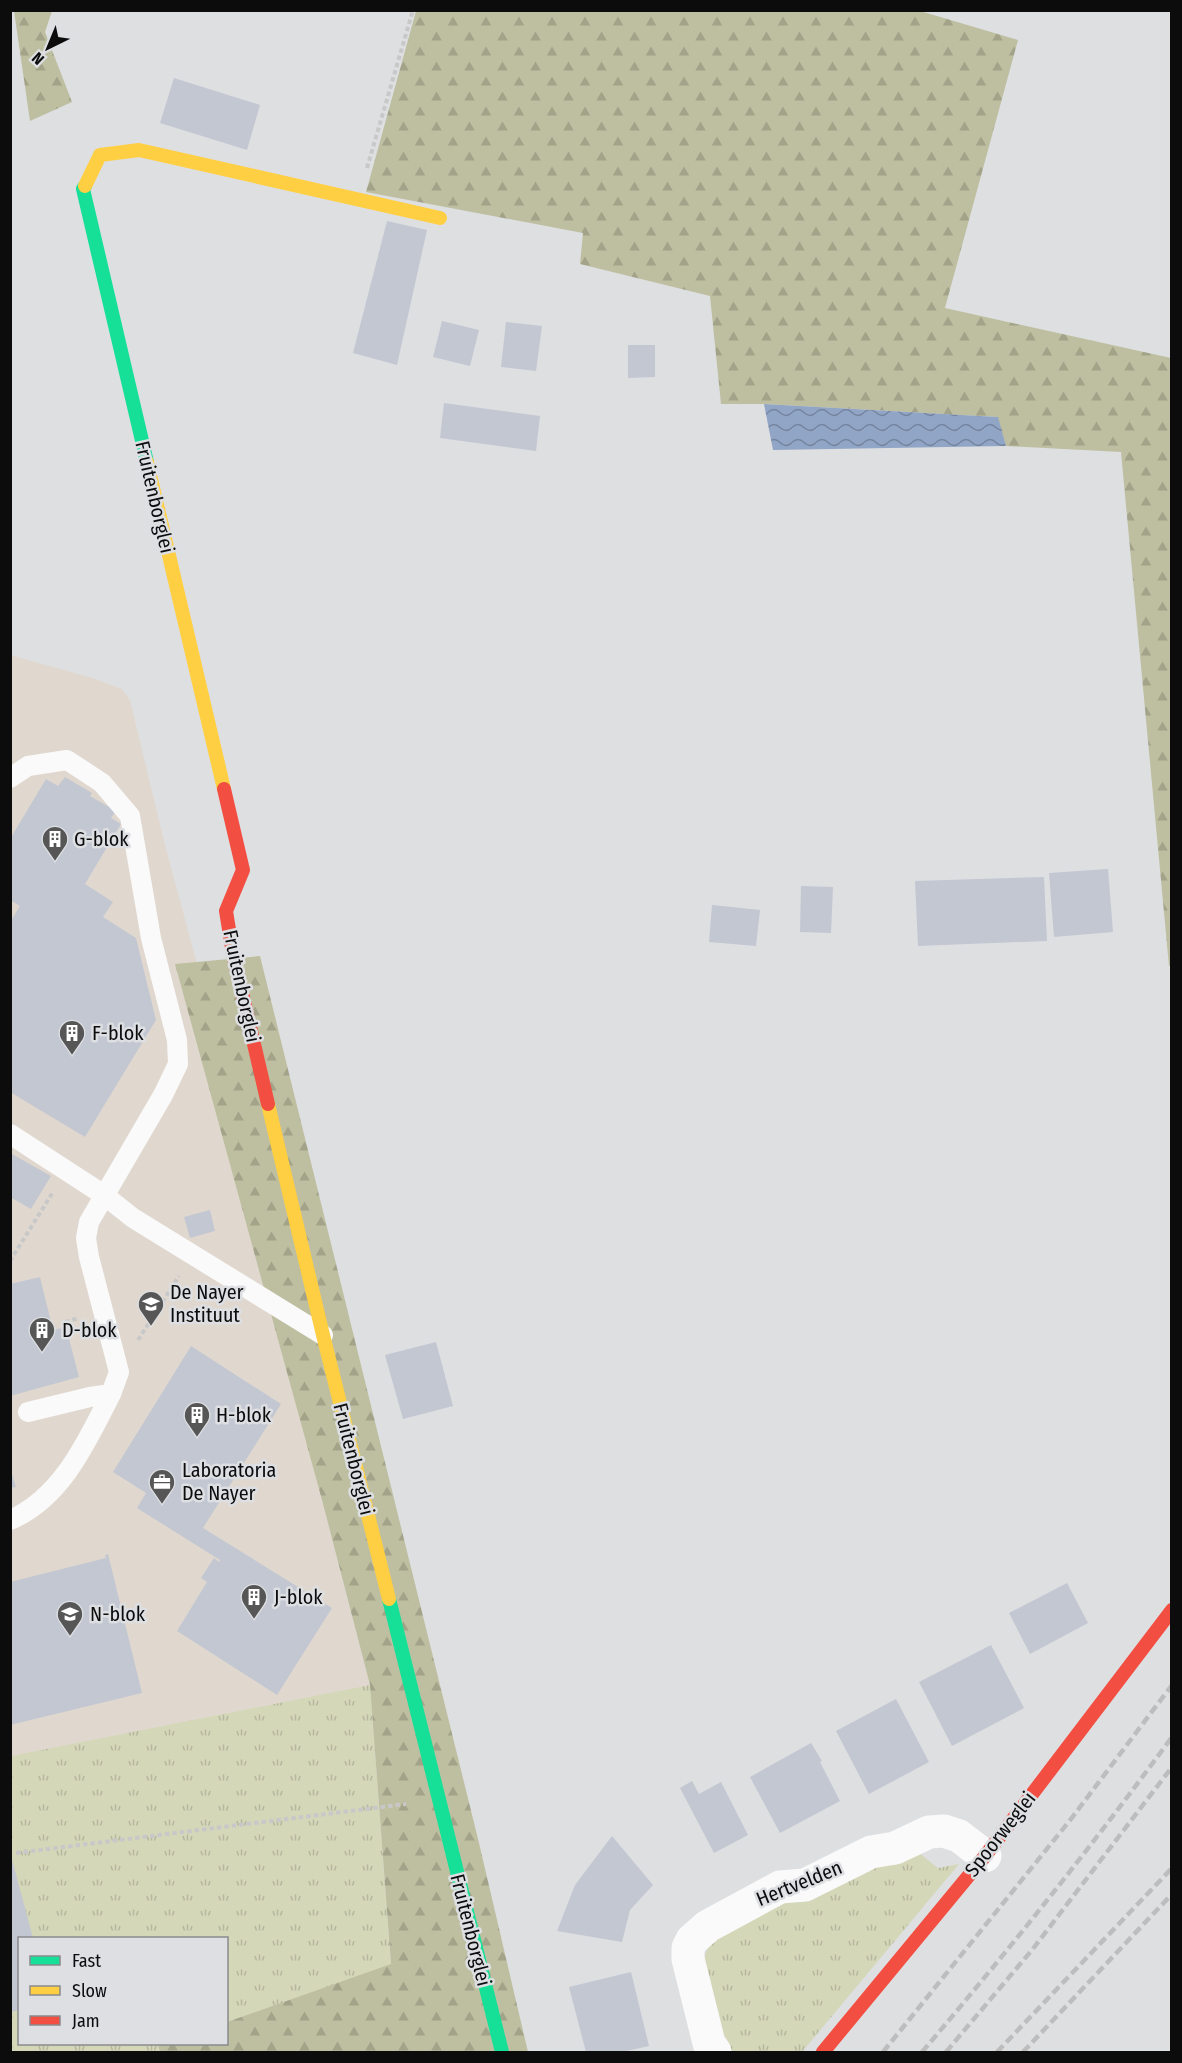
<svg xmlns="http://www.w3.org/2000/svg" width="1182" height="2063" viewBox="0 0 1182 2063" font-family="'Fira Sans Condensed',sans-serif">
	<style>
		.education { fill: #e0d8cf }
		.grass { fill: url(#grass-tufts) }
		.forest { fill: url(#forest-firs) }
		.water { fill: url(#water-waves) }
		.building { fill: #c2c7d2 }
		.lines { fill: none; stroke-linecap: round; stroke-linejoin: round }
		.path { stroke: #c8c8c9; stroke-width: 4; stroke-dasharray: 4.5 3; stroke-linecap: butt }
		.lane { stroke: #fafafa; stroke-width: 20 }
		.street { stroke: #fafafa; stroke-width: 33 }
		.fast { stroke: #16e098; stroke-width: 14 }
		.slow { stroke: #ffcf43; stroke-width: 14 }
		.jam { stroke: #f24e42; stroke-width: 14 }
		.rail { stroke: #bdbdbd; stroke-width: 4.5; stroke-dasharray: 9 4.5; stroke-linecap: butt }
		.labels { text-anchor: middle; stroke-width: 5; stroke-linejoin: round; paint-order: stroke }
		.street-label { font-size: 20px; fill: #0c0c0d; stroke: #dddfe2 }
		.poi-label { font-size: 20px; fill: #0c0c0d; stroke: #dddfe2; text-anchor: start }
	</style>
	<defs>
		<pattern id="grass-tufts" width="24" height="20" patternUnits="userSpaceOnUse" patternTransform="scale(1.5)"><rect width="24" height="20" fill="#d5d7b9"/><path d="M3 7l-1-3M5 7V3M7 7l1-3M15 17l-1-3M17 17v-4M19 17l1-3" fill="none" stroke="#b6b79e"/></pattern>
		<pattern id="forest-firs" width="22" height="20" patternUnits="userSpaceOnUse" patternTransform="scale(1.5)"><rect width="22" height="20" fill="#bebfa0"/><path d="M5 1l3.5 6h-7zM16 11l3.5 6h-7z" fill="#a2a389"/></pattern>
		<pattern id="water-waves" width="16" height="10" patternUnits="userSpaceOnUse" patternTransform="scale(1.5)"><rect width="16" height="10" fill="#91a5c6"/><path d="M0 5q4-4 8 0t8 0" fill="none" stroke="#75859f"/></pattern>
	</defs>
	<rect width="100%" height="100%" fill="#dedfe1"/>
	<!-- education -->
	<path class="education" d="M10,655L93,678L122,689L130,700L164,841L275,1255L310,1398L322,1500L370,1685L226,1938H20V2044L11,2052Z"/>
	<!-- grass -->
	<path class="grass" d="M370,1685L391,1965L227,2022L226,1938H20V2044H165L158,2046L160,2052H11V1756Z
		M919,1853L938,1868L959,1864L802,2052H733L721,2038L704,1965L705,1954L711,1943L787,1900L804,1902L878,1863L895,1865Z"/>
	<!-- forest -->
	<path class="forest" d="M14,11H52L45,32L72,102L30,121Z
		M416,11H920L1018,40L945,308L1171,358V966H1169L1121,452L1006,446L997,417L764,404H721L710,296L580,264L583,233L366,192Z
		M260,956L479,1843L528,2052H160L158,2046L165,2044H226L227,2022L391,1964L370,1685L322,1500L175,964Z"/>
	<!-- water -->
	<path class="water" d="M764,404L998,417L1006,446L773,450Z"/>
	<!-- building -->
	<path class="building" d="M174,78L260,105L247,150L160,123Z
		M387,221L427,230L397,365L353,353Z
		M442,321L479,330L470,366L433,357Z
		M506,322L542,326L536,371L501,367Z
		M628,345H655V377L628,378Z
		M444,403L540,416L536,451L440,438Z
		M65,777L92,793L90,796L116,811L111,818L121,824L85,884L113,902L103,917L136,938L156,1020L85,1137L10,1092V922L20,906L10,900V839L46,779L58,786Z
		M1108,869L1113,932L1054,937L1049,873Z
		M1044,877L1047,941L918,946L915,881Z
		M801,886L833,887L831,933L800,932Z
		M712,905L760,910L756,946L709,942Z
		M10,1153L51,1176L31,1209L10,1197Z
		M210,1210L215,1231L190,1238L184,1217Z
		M40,1277L53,1330L66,1327L79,1377L10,1396V1284Z
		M436,1342L453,1406L403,1419L385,1355Z
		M191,1346L281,1404L203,1528L332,1608L277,1695L177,1631L207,1582L201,1578L214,1558L219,1562L220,1560L137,1508L146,1493L113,1472Z
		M10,1468L16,1487L10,1488Z
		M108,1554L142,1693L10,1725V1582L106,1558L105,1555Z
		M1067,1583L1088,1623L1030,1654L1009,1613Z
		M991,1645L1024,1708L952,1746L919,1682Z
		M896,1699L929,1762L869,1794L836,1731Z
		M811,1743L822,1761L820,1762L840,1801L780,1833L750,1777Z
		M692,1781L699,1794L721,1782L748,1835L714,1853L680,1788Z
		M612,1836L653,1885L630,1910L622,1942L557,1931L575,1885Z
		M10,1852L33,1938H20V2010L10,2012Z
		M631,1972L649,2046L622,2052H586L569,1987Z"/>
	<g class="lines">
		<!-- path -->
		<path class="path" d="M367,168L413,10
			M10,1261L53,1192
			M65,1322L79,1318
			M138,1340L179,1276
			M16,1853L406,1804"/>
		<!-- lane -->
		<path class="lane" d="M10,778L28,766L67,760L102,783L130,816L151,938L177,1040L178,1064L163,1095L89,1222L86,1238L89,1257L119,1372L111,1394L90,1397L28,1412
			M10,1134L104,1195L133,1218L323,1335
			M10,1520C62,1498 87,1441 111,1394"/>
		<!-- street -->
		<path class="street" d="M715,2052L709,2043L688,1959V1948L692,1940L708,1926L780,1887L805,1885L871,1852L895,1848L929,1832L944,1831L959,1836L985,1856"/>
		<!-- fast -->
		<path class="fast" d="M85,186L83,189L147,462
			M389,1599L502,2052"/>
		<!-- slow -->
		<path class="slow" d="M85,186L100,155L139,150L440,218
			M147,462L224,789
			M268,1104L323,1335L389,1599"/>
		<!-- jam -->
		<path class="jam" d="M224,789L243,870L226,911L233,954L268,1104
			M823,2052L985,1856L1172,1610"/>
		<!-- rail -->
		<path class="rail" d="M883,2052L1071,1819L1172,1685
			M922,2052C1009,1950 1092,1846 1172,1737
			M946,2052L1032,1950L1172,1767
			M997,2052L1172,1868
			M1023,2052L1172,1894"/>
	</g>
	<!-- icons -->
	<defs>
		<g id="building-pin" transform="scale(1.35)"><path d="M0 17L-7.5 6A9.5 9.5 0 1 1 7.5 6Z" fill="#565657" stroke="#dddfe2"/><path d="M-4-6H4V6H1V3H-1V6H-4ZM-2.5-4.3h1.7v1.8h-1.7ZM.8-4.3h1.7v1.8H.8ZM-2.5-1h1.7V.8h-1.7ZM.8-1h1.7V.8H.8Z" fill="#fff"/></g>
		<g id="university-pin" transform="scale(1.35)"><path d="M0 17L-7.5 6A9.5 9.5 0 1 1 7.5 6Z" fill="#565657" stroke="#dddfe2"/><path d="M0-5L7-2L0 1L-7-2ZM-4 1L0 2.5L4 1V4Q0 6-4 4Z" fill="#fff"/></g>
		<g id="office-pin" transform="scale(1.35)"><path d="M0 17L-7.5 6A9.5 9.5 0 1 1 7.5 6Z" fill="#565657" stroke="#dddfe2"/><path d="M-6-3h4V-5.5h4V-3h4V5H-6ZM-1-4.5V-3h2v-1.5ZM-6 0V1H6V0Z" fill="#fff"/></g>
	</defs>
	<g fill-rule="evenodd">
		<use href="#building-pin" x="55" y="839"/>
		<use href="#building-pin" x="72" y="1033"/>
		<use href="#university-pin" x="151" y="1304"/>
		<use href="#building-pin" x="42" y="1330"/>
		<use href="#building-pin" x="197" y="1415"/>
		<use href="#office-pin" x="162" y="1482"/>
		<use href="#building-pin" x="254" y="1597"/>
		<use href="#university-pin" x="70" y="1614"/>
	</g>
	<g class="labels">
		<!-- street labels -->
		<g class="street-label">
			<text transform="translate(155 497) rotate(77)" y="7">Fruitenborglei</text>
			<text transform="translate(242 986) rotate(78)" y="7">Fruitenborglei</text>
			<text transform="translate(354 1459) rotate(76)" y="7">Fruitenborglei</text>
			<text transform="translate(1000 1834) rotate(-52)" y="7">Spoorweglei</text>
			<text transform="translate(799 1883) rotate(-22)" y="7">Hertvelden</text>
			<text transform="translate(471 1930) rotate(76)" y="7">Fruitenborglei</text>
		</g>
		<!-- poi labels -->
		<g class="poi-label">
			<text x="74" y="846">G-blok</text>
			<text x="92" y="1040">F-blok</text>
			<text x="170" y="1299">De Nayer<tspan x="170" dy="23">Instituut</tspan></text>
			<text x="62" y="1337">D-blok</text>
			<text x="216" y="1422">H-blok</text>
			<text x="182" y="1477">Laboratoria<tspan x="182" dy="23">De Nayer</tspan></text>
			<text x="274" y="1604">J-blok</text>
			<text x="90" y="1621">N-blok</text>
		</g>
	</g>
	<!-- border -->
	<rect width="1182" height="2063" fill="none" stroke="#0c0c0d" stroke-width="24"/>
	<!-- legend -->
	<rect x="18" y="1937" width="210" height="108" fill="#dddfe2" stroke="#898b8d" stroke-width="1.5"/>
	<rect x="30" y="1956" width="30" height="9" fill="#16e098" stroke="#898b8d" stroke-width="1.5"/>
	<text x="72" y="1967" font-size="18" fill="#0c0c0d">Fast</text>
	<rect x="30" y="1986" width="30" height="9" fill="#ffcf43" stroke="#898b8d" stroke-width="1.5"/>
	<text x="72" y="1997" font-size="18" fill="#0c0c0d">Slow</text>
	<rect x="30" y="2016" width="30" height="9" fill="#f24e42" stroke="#898b8d" stroke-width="1.5"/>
	<text x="72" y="2027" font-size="18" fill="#0c0c0d">Jam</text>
	<!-- north arrow -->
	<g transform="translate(48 48) rotate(223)" stroke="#dddfe2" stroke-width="4.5" paint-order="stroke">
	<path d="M0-4.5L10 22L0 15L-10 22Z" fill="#0c0c0d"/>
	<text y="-9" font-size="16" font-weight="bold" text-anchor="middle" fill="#0c0c0d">N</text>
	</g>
</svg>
